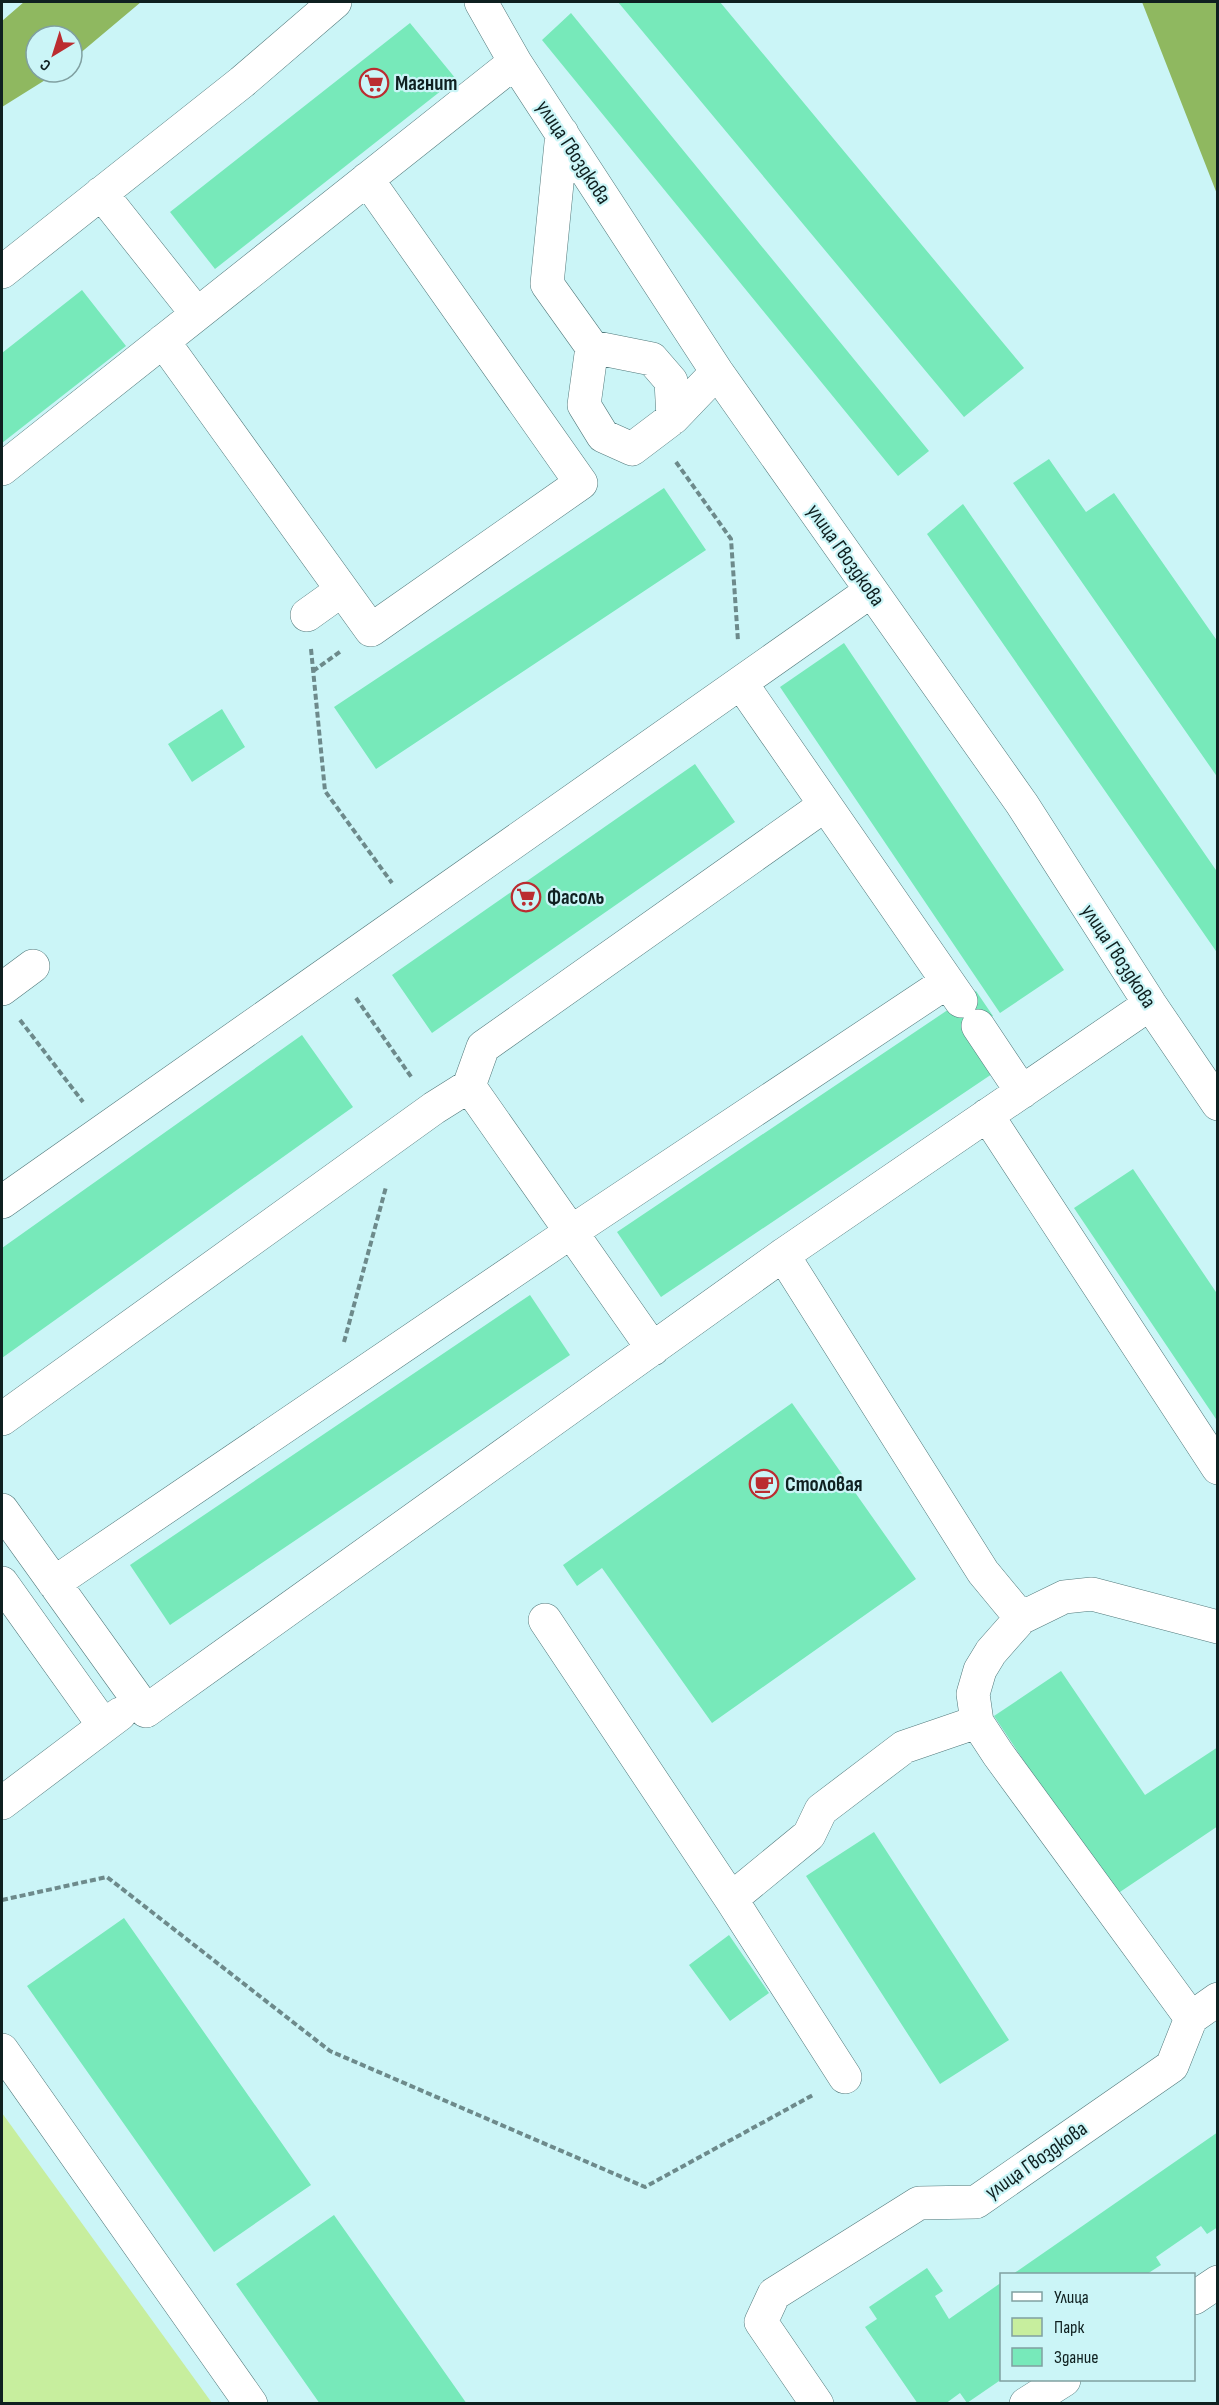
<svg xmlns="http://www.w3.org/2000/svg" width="1219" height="2405" viewBox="0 0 1219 2405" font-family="'Sofia Sans Condensed',sans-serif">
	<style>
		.green { fill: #c7ee9e }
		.forest { fill: #8fb860 }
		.building { fill: #77e9ba }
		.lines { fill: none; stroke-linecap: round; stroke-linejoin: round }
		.minor-casing { stroke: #52797b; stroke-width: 34 }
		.path { stroke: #6d8a8b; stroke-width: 4; stroke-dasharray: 6 3; stroke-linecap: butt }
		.minor { stroke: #fff; stroke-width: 33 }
		.labels { text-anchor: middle; stroke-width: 4.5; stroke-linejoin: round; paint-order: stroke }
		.poi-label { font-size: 21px; font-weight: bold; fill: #0f2020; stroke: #cbf5f7; text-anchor: start }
		.street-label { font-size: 21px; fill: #0f2020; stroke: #cbf5f7 }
	</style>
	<rect width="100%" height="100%" fill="#cbf5f7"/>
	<!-- green -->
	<path class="green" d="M2,2113L212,2403H2Z"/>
	<!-- forest -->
	<path class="forest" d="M24,2H141L72,60V36H36V72H58L2,107V21Z
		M1142,2H1217V194Z"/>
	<!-- building -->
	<path class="building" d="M618,2H720L1024,368L964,417Z
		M571,13L929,451L898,476L542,40Z
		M410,23L456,79L215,269L170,212Z
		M82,290L126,346L2,443V353Z
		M1049,459L1086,512L1114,493L1218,642V778L1013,483Z
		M664,488L706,550L376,769L334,707Z
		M963,504L1218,873V954L927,534Z
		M844,643L1064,970L1000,1013L780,687Z
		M222,709L245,747L192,782L168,744Z
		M695,764L735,822L432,1033L392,975Z
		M976,991L993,1016L966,1034L992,1074L661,1297L617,1232Z
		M302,1035L353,1107L2,1358V1248Z
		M1133,1169L1218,1295V1422L1074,1208Z
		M530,1295L570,1355L170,1625L130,1565Z
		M792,1403L916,1579L712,1723L602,1568L577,1586L563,1565Z
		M1061,1671L1145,1795L1218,1747V1826L1114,1896L994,1716Z
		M874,1832L1009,2040L940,2084L806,1876Z
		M124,1918L311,2185L214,2252L27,1986Z
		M729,1935L769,1993L730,2021L689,1965Z
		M1218,2132V2227L1207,2234L1201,2226L1156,2257L1161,2265L1147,2274H1013Z
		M334,2215L467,2404H320L236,2284Z
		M927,2268L943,2291L935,2296L949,2319L1002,2282V2379L967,2403L960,2393L945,2404H918L865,2327L877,2319L869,2307Z"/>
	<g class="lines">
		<!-- minor casing -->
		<g class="minor-casing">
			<path id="minor" d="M481,2L515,62L717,372L1022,804L1150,1004L1218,1104
				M562,133L547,284L592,347L584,405L603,436L632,449L673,418L671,381L652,359L592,347
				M101,193L197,314
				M2,272L242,82L335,2
				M163,341L371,630L581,483L367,179
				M673,418L717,372
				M2,469L515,62
				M307,615L342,590
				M741,683L961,1001
				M2,989L33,966
				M978,1026L1022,1092
				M469,1086L653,1349
				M987,1115L1218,1468
				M2,1202L871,591
				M783,1255L983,1572L1021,1618L1064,1597L1092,1594L1218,1627
				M2,1419L434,1108L469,1086L483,1047L825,805
				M2,1510L146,1711L783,1255L1150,1004
				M2,1583L104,1726
				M54,1583L571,1232L947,982
				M1021,1618L991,1652L980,1670L973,1694L977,1722L998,1754L1191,2018
				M545,1620L731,1899L845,2077
				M2,1803L120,1714
				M731,1899L809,1835L821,1810L904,1747L977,1722
				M2,2050L251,2404
				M1194,2298L1218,2282
				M817,2404L761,2322L774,2294L919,2203L976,2202L1172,2066L1191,2018L1218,1999
				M1026,2404L1064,2380"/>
		</g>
		<!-- path -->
		<path class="path" d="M676,462L731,539L738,641
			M311,649L325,791L392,883
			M313,671L341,651
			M356,998L412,1078
			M20,1020L83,1102
			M344,1342L386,1187
			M2,1900L107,1877L330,2051L645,2187L813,2095"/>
		<!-- minor -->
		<use href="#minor" class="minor"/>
	</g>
	<!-- icons -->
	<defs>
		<g id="supermarket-ring" transform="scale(1.5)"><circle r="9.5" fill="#cbf5f7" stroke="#bb2c30" stroke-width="1.5"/><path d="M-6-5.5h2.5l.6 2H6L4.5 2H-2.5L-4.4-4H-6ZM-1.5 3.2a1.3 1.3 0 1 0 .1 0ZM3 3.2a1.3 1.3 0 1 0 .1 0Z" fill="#bb2c30"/></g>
		<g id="cafe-ring" transform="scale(1.5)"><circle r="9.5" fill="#cbf5f7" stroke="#bb2c30" stroke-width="1.5"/><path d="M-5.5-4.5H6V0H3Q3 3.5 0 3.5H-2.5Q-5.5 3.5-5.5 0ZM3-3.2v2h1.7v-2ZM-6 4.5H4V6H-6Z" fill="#bb2c30"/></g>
	</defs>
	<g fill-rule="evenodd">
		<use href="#supermarket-ring" x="374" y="83"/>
		<use href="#supermarket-ring" x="526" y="897"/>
		<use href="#cafe-ring" x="764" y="1484"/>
	</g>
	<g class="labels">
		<!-- poi labels -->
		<g class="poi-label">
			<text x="395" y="90">Магнит</text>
			<text x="547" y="904">Фасоль</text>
			<text x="785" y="1491">Столовая</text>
		</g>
		<!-- street labels -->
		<g class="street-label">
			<text transform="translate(574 152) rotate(57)" y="7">улица Гвоздкова</text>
			<text transform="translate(846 555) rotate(55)" y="7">улица Гвоздкова</text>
			<text transform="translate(1119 956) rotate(57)" y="7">улица Гвоздкова</text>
			<text transform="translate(1036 2160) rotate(-35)" y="7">улица Гвоздкова</text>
		</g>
	</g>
	<!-- border -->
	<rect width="1219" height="2405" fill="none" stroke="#0f2020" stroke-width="6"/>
	<!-- legend -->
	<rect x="1000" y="2273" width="195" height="108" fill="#cbf5f7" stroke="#80a0a1" stroke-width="1.5"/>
	<rect x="1012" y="2292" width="30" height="9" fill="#ffffff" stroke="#80a0a1" stroke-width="1.5"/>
	<text x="1054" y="2303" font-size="18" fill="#0f2020">Улица</text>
	<rect x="1012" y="2318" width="30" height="18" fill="#c7ee9e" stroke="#80a0a1" stroke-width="1.5"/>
	<text x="1054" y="2333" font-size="18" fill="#0f2020">Парк</text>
	<rect x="1012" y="2348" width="30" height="18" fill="#77e9ba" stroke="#80a0a1" stroke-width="1.5"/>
	<text x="1054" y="2363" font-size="18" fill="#0f2020">Здание</text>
	<!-- north arrow -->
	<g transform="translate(54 54) rotate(218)"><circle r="28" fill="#cbf5f7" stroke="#80a0a1" stroke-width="1.5"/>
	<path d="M0-4.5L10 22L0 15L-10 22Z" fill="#bb2c30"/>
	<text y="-9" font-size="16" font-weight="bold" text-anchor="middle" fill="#0f2020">С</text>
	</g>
</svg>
